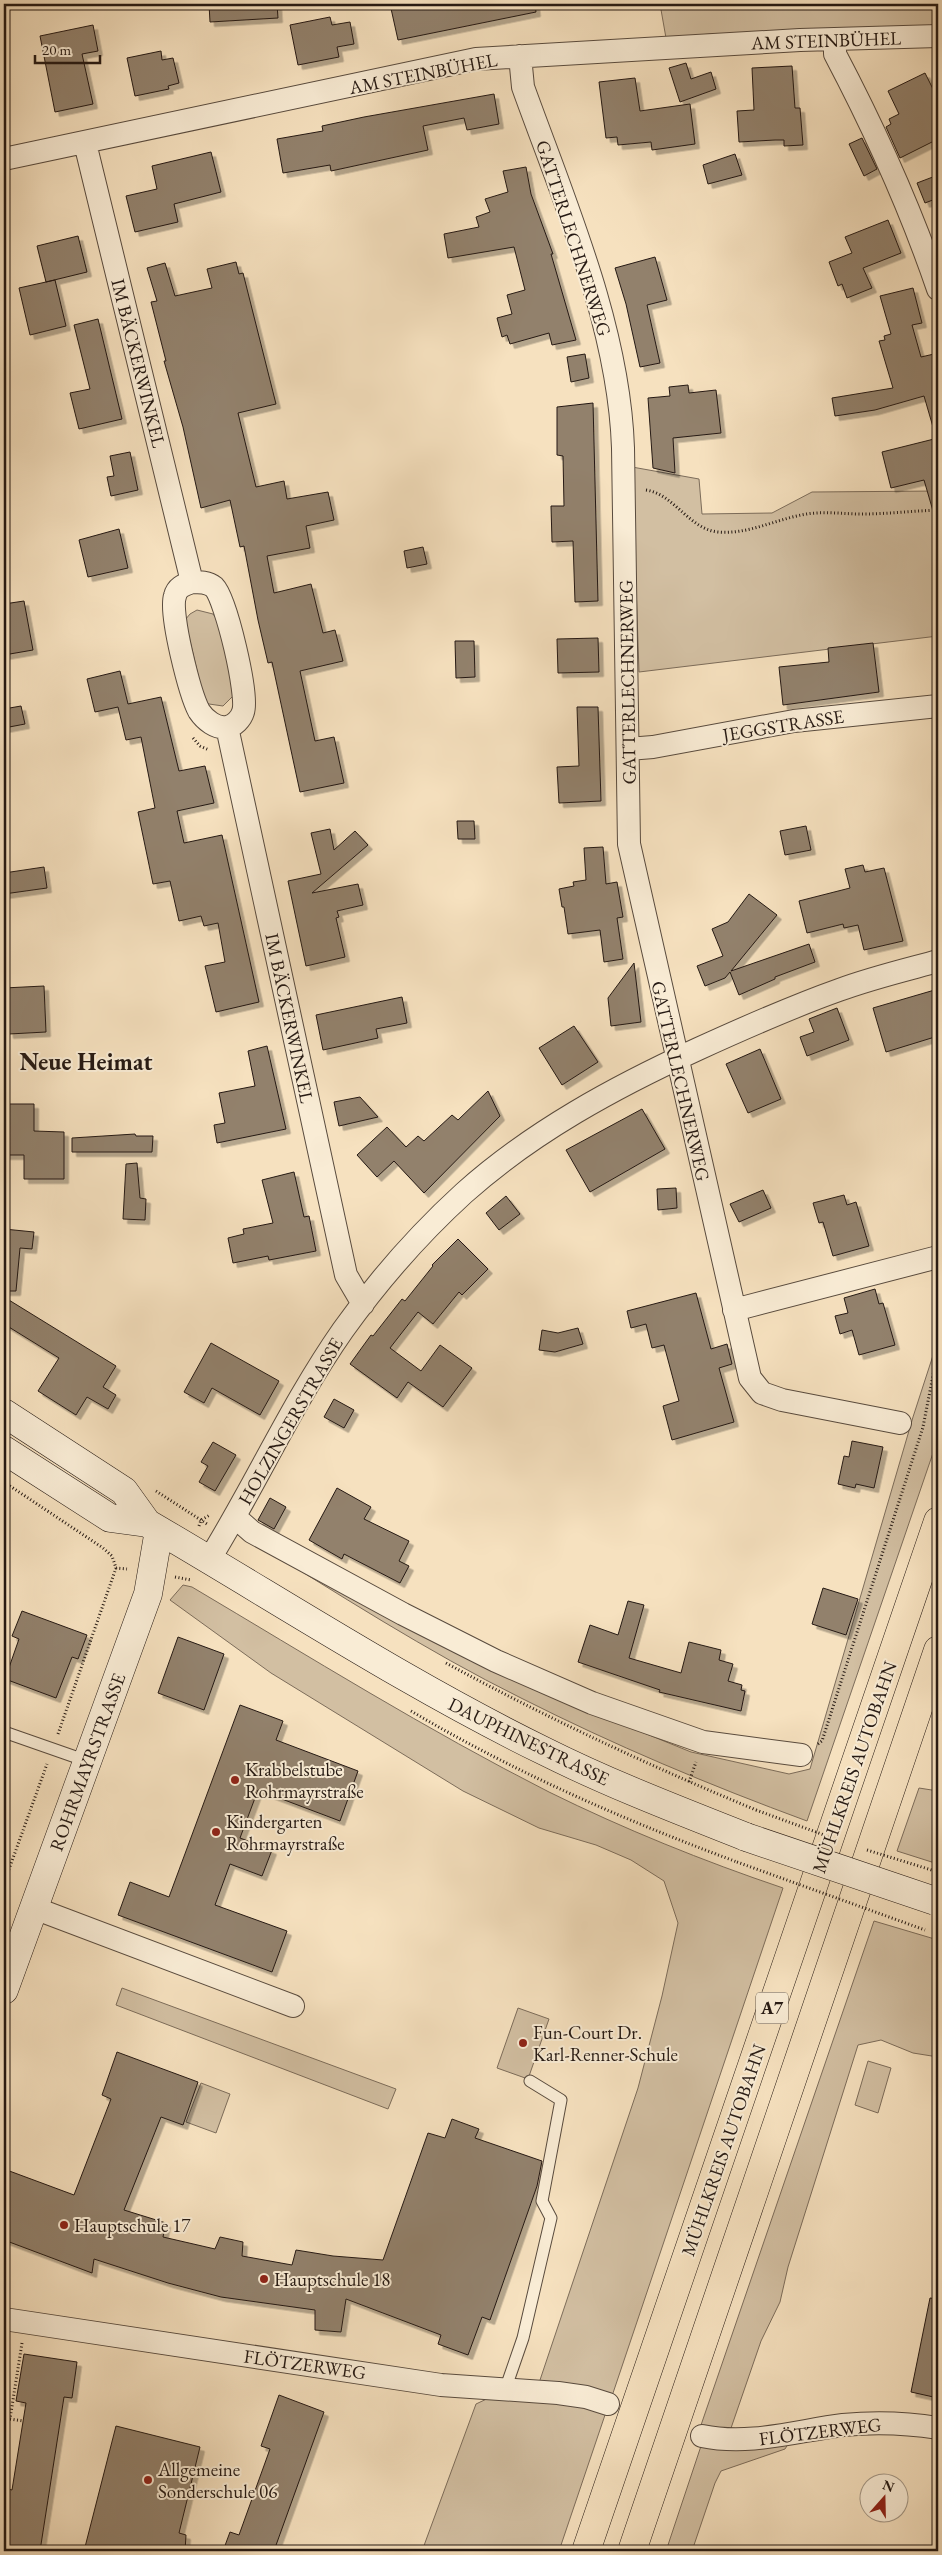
<svg xmlns="http://www.w3.org/2000/svg" width="942" height="2555" viewBox="0 0 942 2555" font-family="'EB Garamond',serif">
	<style>
		.green { fill: #d2bfa2; stroke: #7c6c5a }
		.building { fill: #92816c; stroke: #251913; filter: url(#shadow) }
		.lines { fill: none; stroke-linecap: round; stroke-linejoin: round }
		.lane-casing { stroke: #594b3e; stroke-width: 13 }
		.street-casing { stroke: #594b3e; stroke-width: 24 }
		.secondary-casing { stroke: #251913; stroke-width: 29 }
		.highway-casing { stroke: #251913; stroke-width: 29 }
		.path { stroke: #251913; stroke-width: 3; stroke-dasharray: 1 2.5; stroke-linecap: butt }
		.lane { stroke: #f9ecd5; stroke-width: 11 }
		.street { stroke: #f9ecd5; stroke-width: 22 }
		.secondary { stroke: #f9ecd5; stroke-width: 28 }
		.highway { stroke: #f6e1bf; stroke-width: 28 }
		.secondary-bridge-casing { stroke: #251913; stroke-width: 29; stroke-linecap: butt }
		.path-bridge { stroke: #251913; stroke-width: 3; stroke-dasharray: 1 2.5; stroke-linecap: butt }
		.secondary-bridge { stroke: #f9ecd5; stroke-width: 28 }
		.poi-dot { fill: #8f2418; stroke: #f9ecd5; stroke-width: 2 }
		.labels { text-anchor: middle; stroke-width: 4; stroke-linejoin: round; paint-order: stroke }
		.shield { fill: #f9ecd5; stroke: #65584d; stroke-width: 1 }
		.shield-label { font-size: 18px; font-weight: bold; fill: #251913 }
		.street-label { font-size: 19px; fill: #251913; stroke: #f9ecd5 }
		.poi-label { font-size: 19px; fill: #251913; stroke: #f9ecd5; text-anchor: start }
		.district-label { font-size: 24px; font-weight: bold; fill: #251913; stroke: #f9ecd5 }
	</style>
	<defs>
		<filter id="shadow"><feDropShadow dx="4.5" dy="4.5" stdDeviation="0" flood-color="#0004"/></filter>
	</defs>
	<rect width="100%" height="100%" fill="#f6e1bf"/>
	<filter id="stains"><feTurbulence type="fractalNoise" baseFrequency=".004" numOctaves="4"/><feColorMatrix values="0 0 0 0 .2 0 0 0 0 .09 0 0 0 0 .02 0 0 0 .5 -.17"/></filter>
	<radialGradient id="worn" r=".72"><stop offset=".6" stop-color="#630" stop-opacity="0"/><stop offset="1" stop-color="#630" stop-opacity=".3"/></radialGradient>
	<!-- green -->
	<path class="green" d="M660,4H938V29L710,34L666,38Z
		M632,467L699,479L702,514L772,513L812,492L938,491V636L639,672Z
		M197,610L213,614L218,621L235,688L233,696L223,706L209,704L204,700L185,620L190,614Z
		M938,1340V1430L933,1453L807,1821C709,1785 614,1745 521,1698C426,1651 337,1593 246,1537L595,1713L691,1752L789,1774L810,1769L913,1417Z
		M183,1585L192,1587C310,1657 427,1730 549,1792C624,1829 703,1861 783,1888L611,2399L539,2383L638,2088L662,1996L678,1923L664,1881L631,1860L596,1845L539,1828L463,1791L271,1673L170,1600Z
		M919,1788L938,1791V1864L897,1851Z
		M874,1921L938,1940V2057L913,2053L881,2040L858,2045L788,2267L780,2302L761,2341L730,2431L700,2428Z
		M122,1988L396,2089L388,2109L116,2005Z
		M518,2008L549,2019L528,2079L497,2068Z
		M868,2061L891,2068L878,2113L855,2105Z
		M201,2083L230,2094L216,2133L186,2122Z
		M493,2396L581,2403L606,2412L559,2551H422L476,2404Z
		M790,2441L785,2449L721,2471L715,2483L692,2551H666L701,2446Z"/>
	<!-- building -->
	<path class="building" d="M209,4H277L278,18L210,22Z
		M390,4H535L536,12L398,40Z
		M330,17L332,25L350,22L354,44L337,47L339,57L298,65L290,25Z
		M93,25L98,51L82,54L93,104L55,112L40,36Z
		M161,51L162,60L173,58L179,83L168,86L169,89L135,96L127,58Z
		M686,63L691,79L711,72L716,89L680,102L669,68Z
		M792,66L795,108H800L803,145L784,146V140H775L739,142L737,111L754,110L752,68Z
		M925,73L938,99V139L900,158L886,127L891,124L889,119L899,114L888,91Z
		M635,78L640,111L690,104L695,144L652,150L651,142L618,145L617,137L606,138L599,82Z
		M494,94L499,124L467,130L464,118L423,126L428,150L331,171L330,165L283,173L277,139L323,131L322,126L364,117Z
		M862,138L877,169L864,176L849,144Z
		M211,152L221,192L174,204L178,222L135,232L126,196L157,189L152,166Z
		M735,154L742,175L708,184L703,165Z
		M526,167L531,194L553,254H551L576,340L552,345L549,333L510,344L507,335L502,337L497,318L512,314L507,295L525,290L514,247L448,258L444,234L479,227L476,217L490,212L485,199L508,192L503,171Z
		M938,175V198L925,203L917,183Z
		M888,220L901,253L863,268L872,288L847,298L842,284L838,286L829,262L852,253L845,237Z
		M78,236L87,272L46,282L37,246Z
		M655,257L667,300L647,305L660,363L640,367L626,304L615,268Z
		M236,262L239,274L243,273L276,404L238,413L256,487L284,481L287,499L328,492L334,520L306,526L310,548L267,556L274,593L311,584L323,633L335,630L343,661L300,671L315,741L334,737L344,783L300,792L272,662L268,663L258,620L244,546L240,547L230,500L201,508L183,427L164,361H166L151,302L157,301L147,268L165,263L175,296L212,288L207,269Z
		M55,280L66,326L30,335L19,288Z
		M913,288L922,323L912,325L921,357L934,354L938,370V427H933L924,396L875,410L835,416L832,398L893,388L879,341L885,340L884,336L891,334L880,296Z
		M98,319L122,419L79,429L70,393L90,389L74,325Z
		M585,354L589,378L571,382L567,357Z
		M688,385L689,393L716,390L721,433L673,438L675,473L653,468L648,398L670,396L669,387Z
		M593,403L598,601L575,602L573,541L552,542L551,506H564L563,456L557,455V407Z
		M938,438V510L933,511L924,480L891,488L882,452Z
		M130,452L138,490L111,496L107,477L114,476L110,456Z
		M119,529L128,568L88,577L79,540Z
		M423,547L427,564L407,568L404,551Z
		M24,601L33,650L4,655V604Z
		M598,638L599,672L558,673L557,639Z
		M455,641H474L475,677L456,678Z
		M873,643L879,692L783,705L779,667L829,662L828,648Z
		M120,671L128,704L161,697L179,771L205,766L214,803L177,811L184,843L222,835L259,1002L216,1012L205,966L225,962L218,923L204,926L201,916L179,921L170,881L153,884L138,812L155,808L141,737L126,740L118,707L95,712L87,679Z
		M21,706L25,724L4,728V709Z
		M577,707H598L601,801L559,803L557,767L579,766Z
		M457,821H474L475,839H458Z
		M806,826L811,850L785,855L780,831Z
		M330,829L334,850L355,831L368,845L312,893L358,884L363,905L337,911L339,917L336,918L345,957L306,966L288,881L321,874L311,833Z
		M603,847L606,884L617,882L623,917L617,918L623,959L604,962L600,930L568,934L564,907H562L559,889L574,886L573,882L586,880L584,848Z
		M863,865L865,872L884,868L903,941L864,950L858,925L844,928L843,924L807,933L799,901L850,888L845,869Z
		M44,867L47,888L4,894V873Z
		M749,894L777,915L731,971L809,944L815,962L775,977V979L739,995L730,972L725,978L705,986L697,966L723,956L712,929L728,922Z
		M634,963L641,1022L611,1026L608,998Z
		M44,986L46,1032L9,1034L8,1022H4V988Z
		M938,989V1036L886,1052L873,1008Z
		M402,997L407,1023L376,1029L378,1038L323,1050L316,1015Z
		M837,1008L849,1040L807,1056L800,1037L814,1032L809,1019Z
		M574,1026L598,1062L562,1085L539,1048Z
		M267,1046L286,1129L217,1143L214,1125L225,1123L219,1093L255,1086L248,1051Z
		M760,1049L781,1099L748,1113L726,1064Z
		M488,1091L500,1116L424,1193L394,1161L377,1177L357,1155L387,1127L406,1147L418,1136L424,1141L452,1115L458,1120Z
		M360,1097L378,1117L339,1126L334,1102Z
		M4,1104H34V1131L64,1132V1179H24V1155H5Z
		M642,1109L665,1149L590,1192L566,1150Z
		M135,1134L136,1136H153L152,1152H72V1138Z
		M137,1163L140,1198L146,1199L145,1220L123,1219L126,1164Z
		M294,1172L304,1217L309,1216L316,1251L269,1260L268,1256L233,1263L228,1238L244,1234L243,1229L273,1223L262,1180Z
		M676,1188L677,1208L658,1210L657,1189Z
		M763,1190L771,1208L739,1222L730,1204Z
		M844,1195L847,1205L856,1202L869,1246L833,1256L823,1222L819,1223L813,1203Z
		M506,1196L520,1214L499,1230L486,1213Z
		M4,1229L34,1232L32,1249L20,1248L16,1291H4Z
		M458,1239L488,1269L462,1295L459,1292L433,1324L418,1312L390,1348L421,1371L440,1345L472,1368L443,1407L408,1382L397,1398L350,1364L371,1335L373,1336L402,1299L405,1301L433,1266L432,1265Z
		M875,1289L879,1304L883,1303L895,1345L859,1355L852,1330L840,1334L835,1316L848,1313L844,1298Z
		M696,1293L711,1349L727,1344L732,1364L719,1368L734,1422L672,1440L663,1406L679,1401L664,1345L652,1348L646,1324L631,1328L627,1311Z
		M4,1297L116,1366L103,1387L116,1395L108,1409L87,1397L76,1415L38,1391L59,1358L4,1324Z
		M578,1328L583,1344L555,1352L539,1350L542,1330L558,1333Z
		M211,1343L279,1381L260,1415L212,1388L204,1403L184,1392Z
		M334,1399L354,1410L344,1428L324,1417Z
		M852,1441L883,1447L874,1488L856,1484L855,1488L838,1484L844,1456L849,1457Z
		M213,1442L236,1455L215,1491L199,1482L208,1466L201,1462Z
		M337,1488L371,1507L364,1519L409,1541L399,1561L409,1566L400,1583L344,1554L342,1559L309,1540Z
		M270,1498L286,1507L274,1529L258,1520Z
		M823,1588L858,1599L846,1635L812,1624Z
		M628,1601L644,1605L629,1658L681,1673L689,1642L721,1650L719,1660L733,1664L728,1681L742,1685L741,1690L745,1691L741,1711L659,1692L660,1690L578,1662L590,1625L618,1635Z
		M22,1611L87,1635L78,1659L72,1657L56,1698L5,1679L19,1639L12,1636Z
		M178,1637L224,1654L204,1710L158,1693Z
		M240,1705L283,1721L276,1740L358,1771L340,1821L258,1790L240,1838L272,1850L262,1876L230,1864L215,1905L287,1931L272,1972L118,1915L130,1882L169,1897Z
		M117,2052L198,2082L183,2125L161,2117L124,2210L166,2223L163,2237L215,2249L220,2237L243,2242L242,2256L292,2265L296,2250L333,2256L383,2260L428,2133L445,2138L452,2119L479,2129L475,2138L542,2161L537,2186L490,2320L482,2317L468,2355L438,2344L441,2335L346,2299L341,2332L315,2330V2310L221,2297L168,2283L94,2259L92,2273L4,2240V2169L74,2195L111,2099L102,2095Z
		M930,2298L938,2299V2398L911,2392Z
		M24,2354L77,2362L72,2398L64,2397L40,2551H4L9,2510L4,2509V2488L12,2490L26,2403L16,2401Z
		M279,2395L324,2412L275,2548L278,2551H223L230,2532L239,2535L270,2449L261,2446Z
		M116,2426L200,2447L179,2533L186,2535L185,2551H84Z"/>
	<g class="lines">
		<!-- lane casing -->
		<g class="lane-casing">
			<path id="lane" d="M4,1732L87,1761
				M505,2390L523,2338L551,2218L542,2201L561,2100L530,2081"/>
		</g>
		<!-- street casing -->
		<g class="street-casing">
			<path id="street" d="M835,39V54C875,130 910,207 938,289
				M520,56L523,87C564,201 619,326 623,448L629,844L750,1378L762,1393L782,1400L900,1423
				M85,143L192,582
				M4,159L476,59L800,40L938,36
				M192,582C199,582 208,582 214,587C226,599 249,696 243,712C241,719 234,726 227,727C216,729 205,720 199,711C190,694 169,613 175,596C177,587 184,585 192,582Z
				M227,727L346,1275L363,1304
				M628,749L653,747L794,721L938,706
				M734,1310L938,1257
				M235,1517L252,1532L403,1614L496,1661L592,1703L703,1742L801,1755
				M209,1560C256,1484 292,1403 343,1330C378,1281 419,1234 464,1193C532,1132 615,1087 698,1049C744,1028 791,1007 839,990C871,978 905,970 938,961
				M34,1908L293,2006
				M4,2319L441,2385L558,2393L586,2397L608,2404
				M702,2436C749,2446 796,2431 843,2425C874,2422 907,2423 938,2428"/>
		</g>
		<!-- secondary casing -->
		<g class="secondary-casing">
			<path id="secondary" d="M4,1413L124,1491L147,1523
				M4,1450L110,1518L147,1523C279,1600 407,1684 544,1751C610,1784 678,1810 746,1837
				M4,1990L148,1594L159,1530"/>
		</g>
		<!-- highway casing -->
		<g class="highway-casing">
			<path id="highway" d="M586,2551L938,1521
				M632,2551L938,1650"/>
		</g>
		<!-- path -->
		<path class="path" d="M646,490C674,494 689,529 718,532C752,535 783,515 816,513C831,512 846,514 862,514C887,514 913,511 938,510
			M193,738L200,746L209,750
			M4,1482L103,1548L112,1556L116,1568L127,1569
			M156,1491L207,1524
			M199,1526L201,1520L210,1515
			M175,1577L191,1580
			M446,1663C547,1718 650,1766 756,1810
			M411,1711C514,1772 624,1820 737,1862
			M58,1734L116,1568
			M818,1744L822,1741L923,1427L938,1350
			M689,1782L696,1762
			M4,1883L47,1764
			M4,2039H5
			M22,2343L10,2419L23,2421"/>
		<!-- lane -->
		<use href="#lane" class="lane"/>
		<!-- street -->
		<use href="#street" class="street"/>
		<!-- secondary -->
		<use href="#secondary" class="secondary"/>
		<!-- highway -->
		<use href="#highway" class="highway"/>
		<!-- secondary-bridge casing -->
		<g class="secondary-bridge-casing">
			<path id="secondary-bridge" d="M746,1837L935,1901"/>
		</g>
		<!-- path-bridge -->
		<path class="path-bridge" d="M756,1810L835,1839
			M867,1850L938,1872
			M737,1862L925,1930"/>
		<!-- secondary-bridge -->
		<use href="#secondary-bridge" class="secondary-bridge"/>
	</g>
	<!-- markers -->
	<g class="poi-dot">
		<circle cx="235" cy="1780" r="5"/>
		<circle cx="216" cy="1832" r="5"/>
		<circle cx="523" cy="2043" r="5"/>
		<circle cx="64" cy="2225" r="5"/>
		<circle cx="264" cy="2279" r="5"/>
		<circle cx="148" cy="2480" r="5"/>
	</g>
	<g class="labels">
		<!-- shield labels -->
		<rect class="shield" x="756" y="1992.5" width="32" height="31" rx="4"/>
		<g class="shield-label">
			<text x="772" y="2014">A7</text>
		</g>
		<!-- street labels -->
		<g class="street-label">
			<text transform="translate(826 40) rotate(-2)" y="7">AM STEINBÜHEL</text>
			<text transform="translate(423 73) rotate(-11)" y="7">AM STEINBÜHEL</text>
			<text transform="translate(574 238) rotate(72)" y="7">GATTERLECHNERWEG</text>
			<text transform="translate(139 363) rotate(76)" y="7">IM BÄCKERWINKEL</text>
			<text transform="translate(627 682) rotate(-91)" y="7">GATTERLECHNERWEG</text>
			<text transform="translate(783 725) rotate(-9)" y="7">JEGGSTRASSE</text>
			<text transform="translate(290 1018) rotate(78)" y="7">IM BÄCKERWINKEL</text>
			<text transform="translate(681 1081) rotate(77)" y="7">GATTERLECHNERWEG</text>
			<text transform="translate(290 1421) rotate(-60)" y="7">HOLZINGERSTRASSE</text>
			<text transform="translate(529 1741) rotate(26)" y="7">DAUPHINESTRASSE</text>
			<text transform="translate(87 1762) rotate(-70)" y="7">ROHRMAYRSTRASSE</text>
			<text transform="translate(854 1767) rotate(-71)" y="7">MÜHLKREIS AUTOBAHN</text>
			<text transform="translate(723 2150) rotate(-71)" y="7">MÜHLKREIS AUTOBAHN</text>
			<text transform="translate(305 2364) rotate(8)" y="7">FLÖTZERWEG</text>
			<text transform="translate(820 2431) rotate(-7)" y="7">FLÖTZERWEG</text>
		</g>
		<!-- poi labels -->
		<g class="poi-label">
			<text x="245" y="1776">Krabbelstube<tspan x="245" dy="22">Rohrmayrstraße</tspan></text>
			<text x="226" y="1828">Kindergarten<tspan x="226" dy="22">Rohrmayrstraße</tspan></text>
			<text x="533" y="2039">Fun-Court Dr.<tspan x="533" dy="22">Karl-Renner-Schule</tspan></text>
			<text x="74" y="2232">Hauptschule 17</text>
			<text x="274" y="2286">Hauptschule 18</text>
			<text x="158" y="2476">Allgemeine<tspan x="158" dy="22">Sonderschule 06</tspan></text>
		</g>
		<!-- district labels -->
		<g class="district-label">
			<text x="86" y="1070">Neue Heimat</text>
		</g>
	</g>
	<!-- margin -->
	<rect width="942" height="2555" fill="none" stroke="#f6e1bf" stroke-width="20"/>
	<rect x="5" y="5" width="932" height="2545" fill="none" stroke="#251913" stroke-width="2.5"/>
	<rect x="10" y="10" width="922" height="2535" fill="none" stroke="#251913"/>
	<!-- north arrow -->
	<g transform="translate(884 2498) rotate(20)"><circle r="24" fill="#f9ecd5" stroke="#a49887"/>
	<path d="M0-4L9 19L0 12L-9 19Z" fill="#8f2418"/>
	<text y="-8" font-size="14" font-weight="bold" text-anchor="middle" fill="#251913">N</text>
	</g>
	<!-- scale -->
	<path d="M35 55v8h65v-8" fill="none" stroke="#251913" stroke-width="2.5"/>
	<text x="42" y="55" font-size="15" fill="#251913" stroke="#f9ecd5" stroke-width="4" paint-order="stroke">20 m</text>
	<rect width="100%" height="100%" filter="url(#stains)"/>
	<rect width="100%" height="100%" fill="url(#worn)"/>
</svg>
